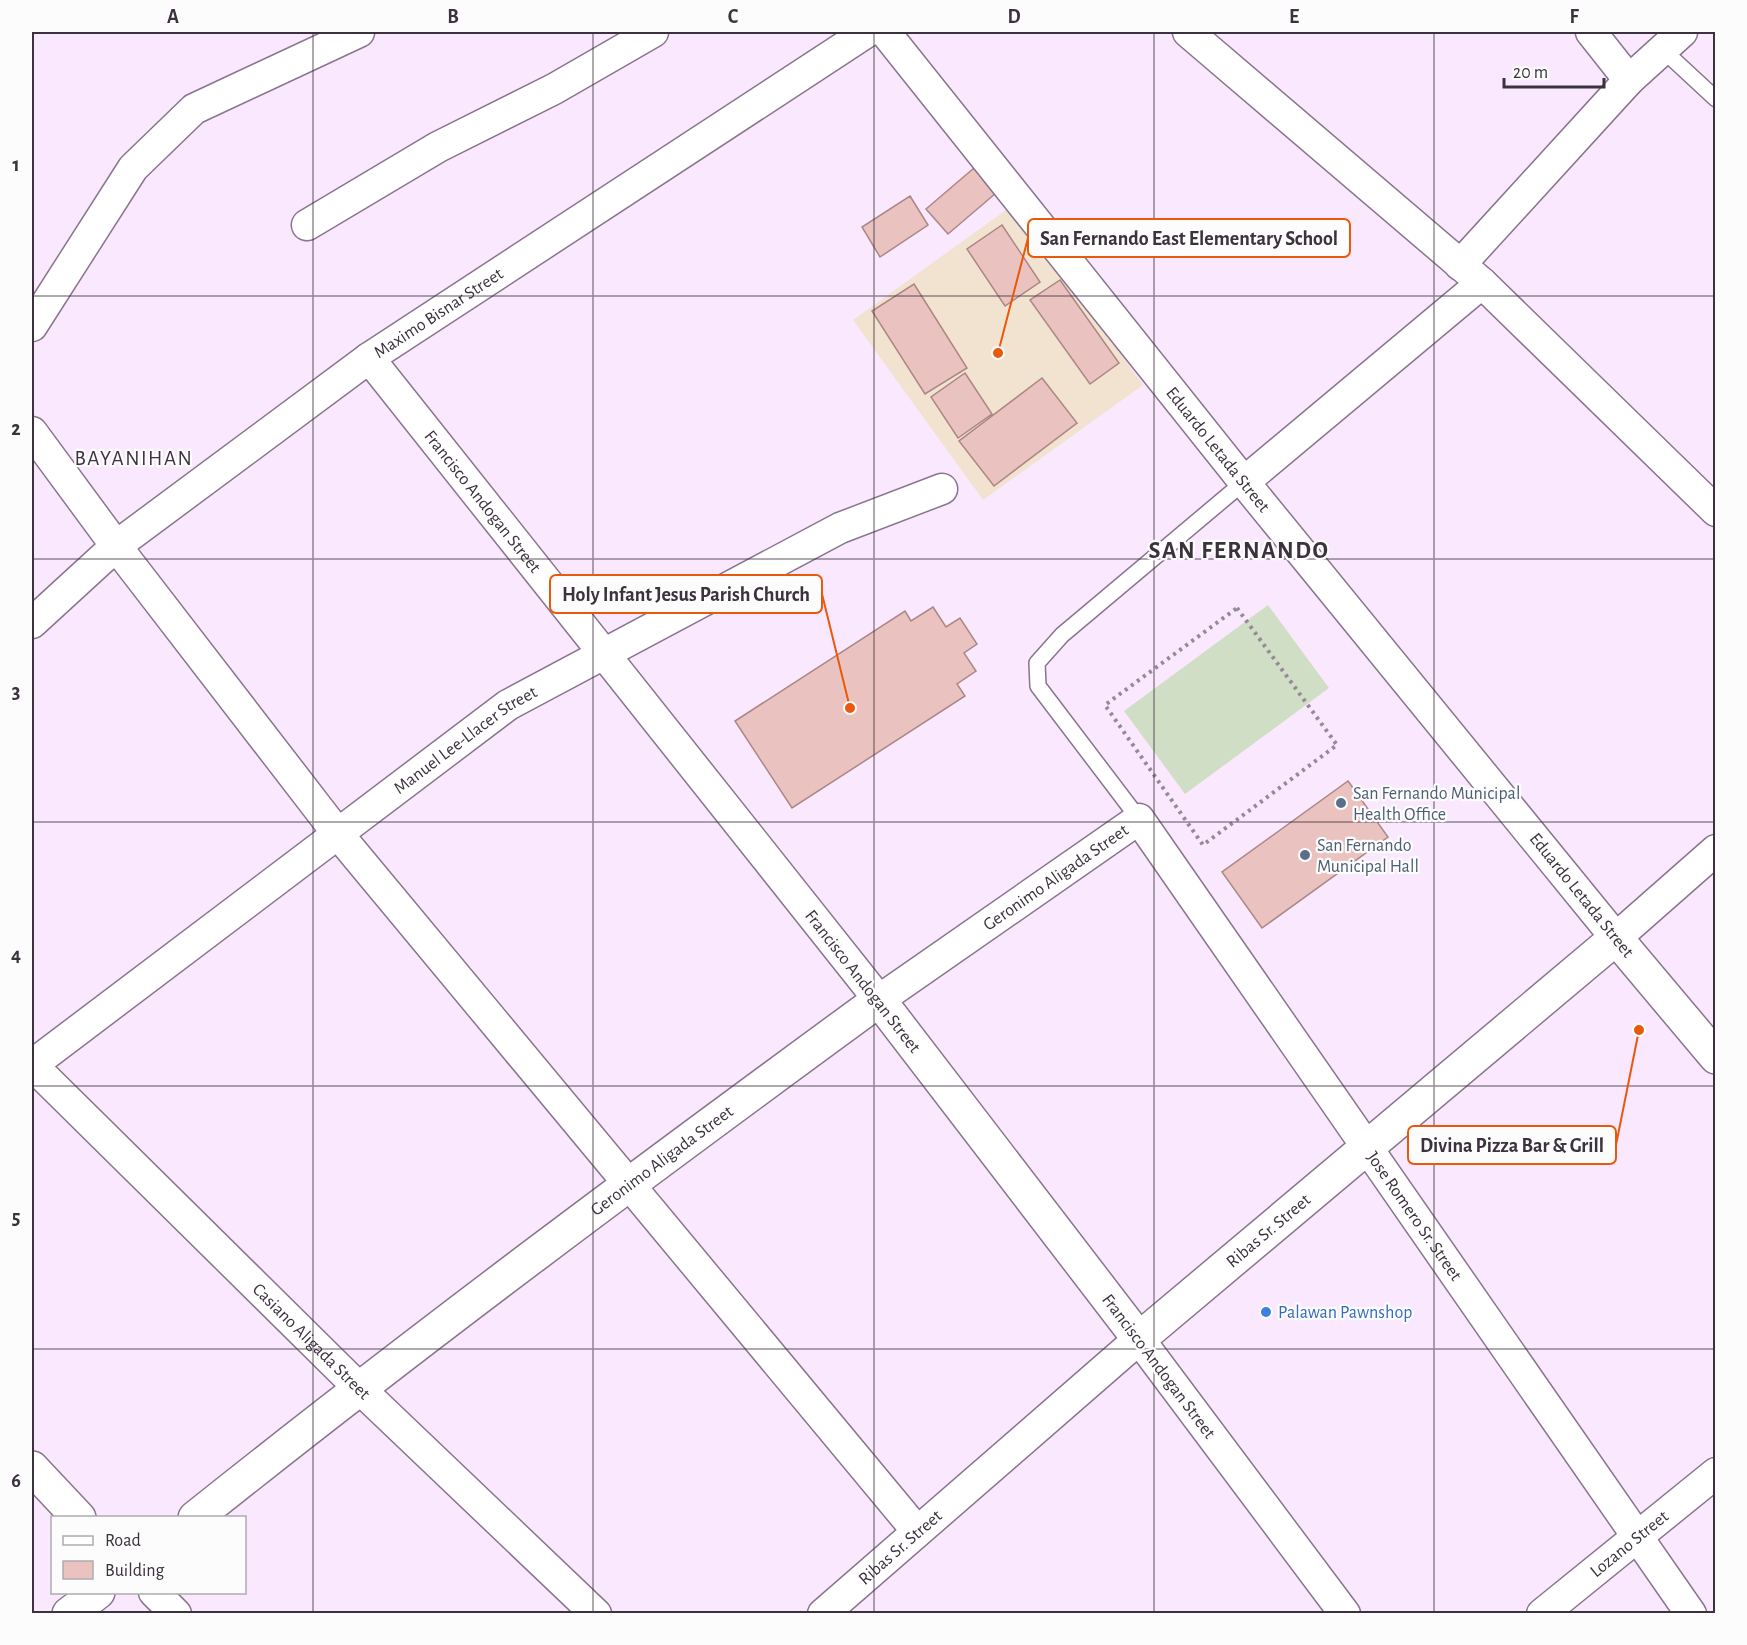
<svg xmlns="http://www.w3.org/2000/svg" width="1747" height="1645" viewBox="0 0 1747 1645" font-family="'Alegreya Sans',sans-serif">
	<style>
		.education { fill: #f2e2d0 }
		.pitch { fill: #d0dec6 }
		.building { fill: #eac3c0; stroke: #aa8784; stroke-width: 1.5 }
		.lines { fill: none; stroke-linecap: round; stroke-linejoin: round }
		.lane-casing { stroke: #89758e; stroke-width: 18 }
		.street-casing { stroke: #89758e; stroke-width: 33 }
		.secondary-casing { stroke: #89758e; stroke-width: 36 }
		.path { stroke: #958898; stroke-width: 4; stroke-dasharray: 3 4.5; stroke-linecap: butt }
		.lane { stroke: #fff; stroke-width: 15 }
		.street { stroke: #fff; stroke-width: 30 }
		.secondary { stroke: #fff; stroke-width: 33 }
		.grid { fill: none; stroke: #3b323d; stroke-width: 1.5; stroke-opacity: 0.55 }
		.service-dot { fill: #5c6f8a; stroke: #fcfcfc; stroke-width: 2 }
		.shop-dot { fill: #3f7fe0; stroke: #fcfcfc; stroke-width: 2 }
		.labels { text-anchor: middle; stroke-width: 4.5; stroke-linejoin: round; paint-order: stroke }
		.street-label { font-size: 18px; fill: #3b323d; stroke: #fcfcfc }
		.service-label { font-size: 18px; fill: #4e5e75; stroke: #fcfcfc; text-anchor: start }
		.shop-label { font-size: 18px; fill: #366cbe; stroke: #fcfcfc; text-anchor: start }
		.quarter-label { font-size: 21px; letter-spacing: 1.5px; fill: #3b323d; stroke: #fcfcfc }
		.district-label { font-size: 24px; font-weight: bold; letter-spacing: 1.5px; fill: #3b323d; stroke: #fcfcfc }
		.leader { fill: none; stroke: #e8590c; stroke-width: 2 }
		.callout-dot { fill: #e8590c; stroke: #fcfcfc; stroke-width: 2 }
		.callout { fill: #fcfcfc; stroke: #e8590c; stroke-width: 2 }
		.callout-label { font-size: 20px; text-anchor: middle; font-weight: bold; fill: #3b323d }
		.neatline { fill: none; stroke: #3b323d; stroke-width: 2 }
		.grid-label { font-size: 20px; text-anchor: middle; font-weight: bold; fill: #3b323d }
	</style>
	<rect width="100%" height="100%" fill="#fae8fe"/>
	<!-- education -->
	<path class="education" d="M1013,205L1143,385L983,500L853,320Z"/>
	<!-- pitch -->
	<path class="pitch" d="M1268,605L1329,688L1185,794L1124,711Z"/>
	<!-- building -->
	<path class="building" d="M974,168L996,193L948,234L926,209Z
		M910,196L928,225L880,257L862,227Z
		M1002,225L1040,282L1005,306L967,249Z
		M1060,280L1119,363L1090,384L1030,300Z
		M914,284L967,368L925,394L872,311Z
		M965,373L992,414L958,438L931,397Z
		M1042,378L1077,423L994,486L959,441Z
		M933,607L946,627L960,618L977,644L964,653L976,671L957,684L965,696L792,808L735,721L905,611L911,621Z
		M1348,781L1388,837L1262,928L1222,872Z"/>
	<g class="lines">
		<!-- lane casing -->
		<g class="lane-casing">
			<path id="lane" d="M1662,49L1716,99
				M1139,819L1038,686L1037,663L1062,635L1244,482"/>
		</g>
		<!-- street casing -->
		<g class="street-casing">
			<g id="street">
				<path id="s1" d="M885,32L1244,482L1616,938L1716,850"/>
				<path d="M1188,32L1482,283L1716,511"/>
				<path d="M1591,32L1629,80"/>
				<path d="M307,225L438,147L554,89L653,32"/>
				<path d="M1460,265L1629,80L1682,32"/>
				<path d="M32,326L133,168L194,109L359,32"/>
				<path id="s2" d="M369,358L879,1000L1139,819L1691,1614"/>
				<path d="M32,432L116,546L338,834L917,1531"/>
				<path d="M1244,482L1482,283"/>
				<path id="s3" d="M32,623L116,546L369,358L867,32"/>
				<path id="s4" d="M32,1065L508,705L840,528L942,489"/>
				<path id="s5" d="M32,1065L359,1388L596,1614"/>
				<path d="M154,1592L176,1614"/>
				<path id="s6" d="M823,1614L1139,1339L1345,1614"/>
				<path id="s7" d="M1542,1614L1716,1473"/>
			</g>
		</g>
		<!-- secondary casing -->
		<g class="secondary-casing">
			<g id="secondary">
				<path d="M32,1468L79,1518"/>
				<path id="s8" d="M195,1518C419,1339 648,1169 879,1000L1139,1339L1616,938L1716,1057"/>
				<path d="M69,1614L98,1592"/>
			</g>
		</g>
		<!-- path -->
		<path class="path" d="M1237,608L1337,745L1203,845L1105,705Z"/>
		<!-- lane -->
		<use href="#lane" class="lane"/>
		<!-- street -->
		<use href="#street" class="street"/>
		<!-- secondary -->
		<use href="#secondary" class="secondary"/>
	</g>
	<!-- grid -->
	<path class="grid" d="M313,32V1614M593,32V1614M874,32V1614M1154,32V1614M1434,32V1614M32,296H1716M32,559H1716M32,822H1716M32,1086H1716M32,1349H1716"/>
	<!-- markers -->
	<g class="service-dot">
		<circle cx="1341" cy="803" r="6"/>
		<circle cx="1305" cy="855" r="6"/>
	</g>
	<circle class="shop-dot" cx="1266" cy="1312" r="6"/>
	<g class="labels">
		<!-- street labels -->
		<g class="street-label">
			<text dy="6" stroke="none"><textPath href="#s3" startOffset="512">Maximo Bisnar Street</textPath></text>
			<text dy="6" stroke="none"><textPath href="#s1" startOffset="534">Eduardo Letada Street</textPath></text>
			<text dy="6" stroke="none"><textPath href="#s2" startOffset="183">Francisco Andogan Street</textPath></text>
			<text dy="6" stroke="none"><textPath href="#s4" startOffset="542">Manuel Lee-Llacer Street</textPath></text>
			<text dy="6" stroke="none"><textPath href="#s2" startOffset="1035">Geronimo Aligada Street</textPath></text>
			<text transform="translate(1582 895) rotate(51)" y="6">Eduardo Letada Street</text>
			<text transform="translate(863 981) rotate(52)" y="6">Francisco Andogan Street</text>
			<text dy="6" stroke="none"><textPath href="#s8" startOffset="588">Geronimo Aligada Street</textPath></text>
			<text dy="6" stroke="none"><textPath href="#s2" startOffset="1620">Jose Romero Sr. Street</textPath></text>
			<text dy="6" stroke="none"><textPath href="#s8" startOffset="1454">Ribas Sr. Street</textPath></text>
			<text dy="6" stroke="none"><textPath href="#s5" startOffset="393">Casiano Aligada Street</textPath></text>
			<text transform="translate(1159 1366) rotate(53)" y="6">Francisco Andogan Street</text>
			<text dy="6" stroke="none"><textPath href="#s7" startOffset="112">Lozano Street</textPath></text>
			<text dy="6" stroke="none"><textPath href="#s6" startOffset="102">Ribas Sr. Street</textPath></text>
		</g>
		<!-- service labels -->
		<g class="service-label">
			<text x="1353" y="799">San Fernando Municipal<tspan x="1353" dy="21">Health Office</tspan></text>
			<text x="1317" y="851">San Fernando<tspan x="1317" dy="21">Municipal Hall</tspan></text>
		</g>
		<!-- shop labels -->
		<g class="shop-label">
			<text x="1278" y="1318">Palawan Pawnshop</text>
		</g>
		<!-- quarter labels -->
		<g class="quarter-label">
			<text x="134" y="465">BAYANIHAN</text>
		</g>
		<!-- district labels -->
		<g class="district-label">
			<text x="1239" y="558">SAN FERNANDO</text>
		</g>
	</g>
	<!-- callouts -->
	<path class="leader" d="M998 353L1028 238M850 708L822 594M1639 1030L1616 1145"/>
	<g class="callout-dot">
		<circle cx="998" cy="353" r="6"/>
		<circle cx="850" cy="708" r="6"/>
		<circle cx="1639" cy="1030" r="6"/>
	</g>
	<g class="callout">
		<rect x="1028" y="219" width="322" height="38" rx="6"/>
		<rect x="550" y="575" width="272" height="38" rx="6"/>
		<rect x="1408" y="1126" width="208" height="38" rx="6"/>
	</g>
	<g class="callout-label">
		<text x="1189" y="245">San Fernando East Elementary School</text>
		<text x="686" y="601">Holy Infant Jesus Parish Church</text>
		<text x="1512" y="1152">Divina Pizza Bar &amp; Grill</text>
	</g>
	<!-- border -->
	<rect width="1747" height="1645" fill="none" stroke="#fcfcfc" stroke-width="66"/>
	<!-- legend -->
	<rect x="51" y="1516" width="195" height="78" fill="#fcfcfc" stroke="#afabb0" stroke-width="1.5"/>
	<rect x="63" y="1536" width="30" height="9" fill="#ffffff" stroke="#afabb0" stroke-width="1.5"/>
	<text x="105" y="1546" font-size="18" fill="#3b323d">Road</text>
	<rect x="63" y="1561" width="30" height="18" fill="#eac3c0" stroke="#afabb0" stroke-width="1.5"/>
	<text x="105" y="1576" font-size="18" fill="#3b323d">Building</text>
	<!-- scale -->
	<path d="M1504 78v9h100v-9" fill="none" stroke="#3b323d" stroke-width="3"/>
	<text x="1513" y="78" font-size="18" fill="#3b323d" stroke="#fcfcfc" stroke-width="4.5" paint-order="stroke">20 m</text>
	<rect x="33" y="33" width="1681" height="1579" class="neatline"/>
	<g class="grid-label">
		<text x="173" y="23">A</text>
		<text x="453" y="23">B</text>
		<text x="733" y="23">C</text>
		<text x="1014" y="23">D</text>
		<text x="1294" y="23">E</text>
		<text x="1574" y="23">F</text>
		<text x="16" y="171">1</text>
		<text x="16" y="435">2</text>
		<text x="16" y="698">3</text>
		<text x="16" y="961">4</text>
		<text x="16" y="1224">5</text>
		<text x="16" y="1487">6</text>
	</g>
</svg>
